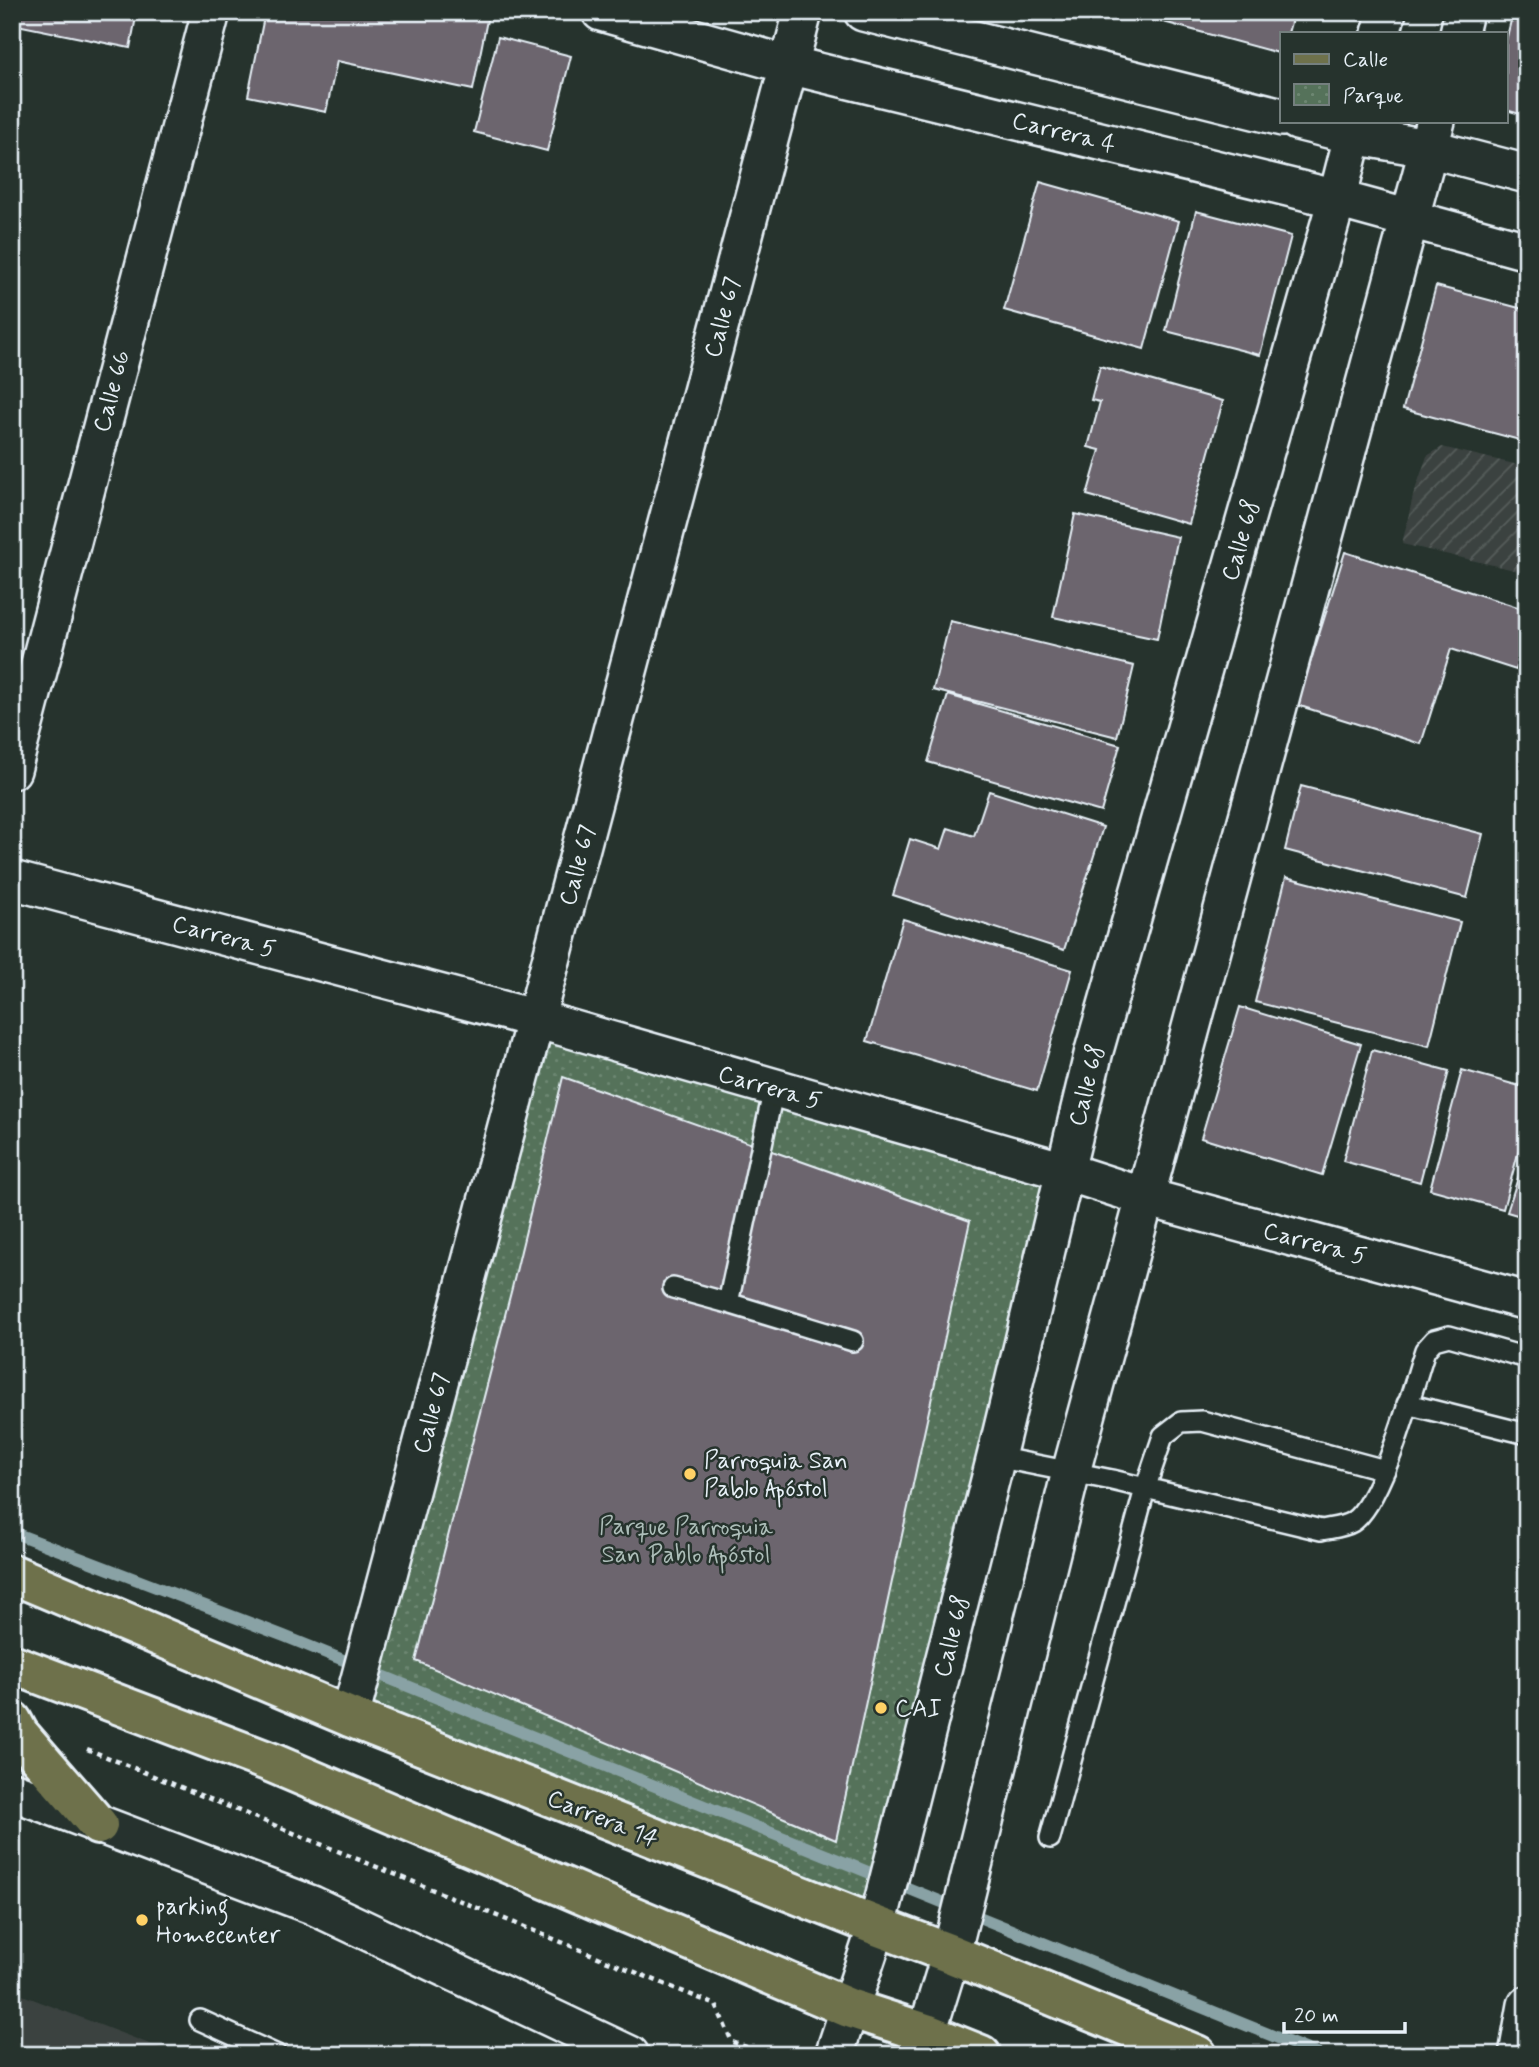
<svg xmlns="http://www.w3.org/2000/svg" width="1539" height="2067" viewBox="0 0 1539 2067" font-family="Mynerve,sans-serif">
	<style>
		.built { fill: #3b4240 }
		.industrial { fill: url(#industrial-furrows) }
		.park { fill: url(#park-dots); stroke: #9eb2a9; stroke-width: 2 }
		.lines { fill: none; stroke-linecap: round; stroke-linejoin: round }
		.stream { stroke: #89a2a5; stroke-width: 12 }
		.building { fill: #6c656e; stroke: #e8f1f8; stroke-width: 2 }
		.lane-casing { stroke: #e8f1f8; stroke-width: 24 }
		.street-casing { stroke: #e8f1f8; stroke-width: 42 }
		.primary-casing { stroke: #e8f1f8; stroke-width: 44 }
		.path { stroke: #e8f1f8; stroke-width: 4.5; stroke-dasharray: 5 5; stroke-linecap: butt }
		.lane { stroke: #26332d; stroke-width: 19 }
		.street { stroke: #26332d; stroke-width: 37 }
		.primary { stroke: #6e714b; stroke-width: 38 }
		.poi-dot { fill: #ffd166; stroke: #26332d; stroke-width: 2.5 }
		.labels { text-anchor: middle; stroke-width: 5; stroke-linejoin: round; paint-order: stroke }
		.street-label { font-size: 24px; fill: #e8f1f8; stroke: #26332d }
		.poi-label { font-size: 24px; fill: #e8f1f8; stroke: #26332d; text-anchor: start }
		.park-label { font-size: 24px; fill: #adbeb9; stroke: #26332d }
	</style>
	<defs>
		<pattern id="industrial-furrows" width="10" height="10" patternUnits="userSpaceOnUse" patternTransform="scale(1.75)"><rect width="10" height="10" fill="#3b4240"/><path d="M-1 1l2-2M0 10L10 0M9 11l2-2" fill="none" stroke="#575e5c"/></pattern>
		<pattern id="park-dots" width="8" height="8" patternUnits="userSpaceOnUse" patternTransform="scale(1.75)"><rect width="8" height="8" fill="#55725a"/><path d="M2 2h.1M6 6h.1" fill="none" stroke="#6d8772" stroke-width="1.8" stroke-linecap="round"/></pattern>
	</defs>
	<rect width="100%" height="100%" fill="#26332d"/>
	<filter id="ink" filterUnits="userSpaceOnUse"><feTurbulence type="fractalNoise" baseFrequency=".0143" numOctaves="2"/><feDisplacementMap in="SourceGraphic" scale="14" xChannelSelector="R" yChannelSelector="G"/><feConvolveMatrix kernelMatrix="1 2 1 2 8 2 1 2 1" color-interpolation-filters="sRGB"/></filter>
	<g filter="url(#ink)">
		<!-- built -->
		<path class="built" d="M12,1991L178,2055H12Z"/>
		<!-- industrial -->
		<path class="industrial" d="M1442,447L1527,467V573L1402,544L1413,496L1427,456Z"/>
		<!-- park -->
		<path class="park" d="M536,1019L1064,1171L877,1926L350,1717Z"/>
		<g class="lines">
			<!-- stream -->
			<path class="stream" d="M12,1532L284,1636L1320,2055"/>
		</g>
		<!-- building -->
		<path class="building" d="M12,12H137L130,48L12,24Z
			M265,12H475L488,15L473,90L337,61L326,112L248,96Z
			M1135,12H1294L1288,33H1282V54L1134,14Z
			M1513,12H1527V116L1506,110V41Z
			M498,37L571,56L547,151L474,132Z
			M1040,182L1179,221L1144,349L1004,310Z
			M1196,211L1291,236L1260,355L1166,331Z
			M1436,286L1527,310V442L1403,409Z
			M1100,366L1223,401L1189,524L1087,495L1100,450L1088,447L1100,402L1091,400Z
			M1075,514L1178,537L1157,639L1053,617Z
			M1345,552L1527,610V637L1516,670L1451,649L1421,744L1297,705Z
			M950,621L1134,666L1117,737L933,690Z
			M948,695L1120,745L1101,812L928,762Z
			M1301,786L1483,834L1467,898L1285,850Z
			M989,791L1103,827L1064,950L893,895L910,839L941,849L948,828L974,836Z
			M1286,877L1460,922L1429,1046L1255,1002Z
			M903,919L1072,970L1037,1091L867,1041Z
			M1240,1007L1361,1044L1322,1175L1201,1138Z
			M1372,1050L1449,1071L1420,1182L1343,1161Z
			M1462,1070L1527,1088V1120L1503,1209L1430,1189Z
			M563,1077L970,1221L836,1840L416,1661L512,1288Z
			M1527,1150V1218L1507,1212Z"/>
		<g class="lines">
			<!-- lane casing -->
			<g class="lane-casing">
				<path id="lane" d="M774,1088L728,1303L853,1341
					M673,1288L728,1303
					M1407,1404L1527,1434
					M996,1457L1112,1480L1321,1530C1330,1528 1344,1527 1352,1522C1382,1504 1413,1386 1425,1350L1434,1340L1449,1336L1527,1358
					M1050,1838L1145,1489L1163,1436L1181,1422L1202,1421L1385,1470
					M200,2020L277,2055"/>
			</g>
			<!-- street casing -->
			<g class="street-casing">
				<path id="street" d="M601,12L789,65L1337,199L1527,251
					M863,12L1282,117
					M1381,33L1387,12
					M1459,33L1464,12
					M1297,121L1353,135L1428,148L1527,174
					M12,770L211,12
					M12,880L536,1019L1064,1171L1145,1197L1527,1301
					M350,1717L803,12
					M12,1791L312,1905L630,2055
					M834,2055L877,1926L996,1457L1094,1051L1337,199L1357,121
					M920,2055L951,1954L1071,1472L1436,121
					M1518,2055L1527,2005"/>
			</g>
			<!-- primary casing -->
			<g class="primary-casing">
				<path id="primary" d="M12,1574L350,1717L877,1926L951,1954L1197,2055
					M12,1664L270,1762L849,2008L926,2033L981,2055
					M12,1721L19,1734L98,1825"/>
			</g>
			<!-- path -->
			<path class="path" d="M87,1749L716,2005L732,2042L769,2055"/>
			<!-- lane -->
			<use href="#lane" class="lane"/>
			<!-- street -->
			<use href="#street" class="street"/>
			<!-- primary -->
			<use href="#primary" class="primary"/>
		</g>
	</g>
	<!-- markers -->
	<g class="poi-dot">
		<circle cx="690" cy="1474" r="7"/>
		<circle cx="881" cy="1708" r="7"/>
		<circle cx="142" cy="1920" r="7"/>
	</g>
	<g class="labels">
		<!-- street labels -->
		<g class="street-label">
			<text transform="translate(1064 132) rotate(14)" y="8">Carrera 4</text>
			<text transform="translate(722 317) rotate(-75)" y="8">Calle 67</text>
			<text transform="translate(111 391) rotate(-75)" y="8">Calle 66</text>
			<text transform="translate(1240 540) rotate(-74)" y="8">Calle 68</text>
			<text transform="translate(577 865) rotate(-75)" y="8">Calle 67</text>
			<text transform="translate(224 936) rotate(15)" y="8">Carrera 5</text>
			<text transform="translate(1086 1085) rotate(-76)" y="8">Calle 68</text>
			<text transform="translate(770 1087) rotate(16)" y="8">Carrera 5</text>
			<text transform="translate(1315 1243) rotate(15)" y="8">Carrera 5</text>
			<text transform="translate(431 1413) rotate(-75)" y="8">Calle 67</text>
			<text transform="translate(951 1636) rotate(-76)" y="8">Calle 68</text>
			<text transform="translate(603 1818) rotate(22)" y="8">Carrera 14</text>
		</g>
		<!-- poi labels -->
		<g class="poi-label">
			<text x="704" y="1468">Parroquia San<tspan x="704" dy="28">Pablo Apóstol</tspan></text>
			<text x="895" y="1716">CAI</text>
			<text x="156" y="1914">parking<tspan x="156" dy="28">Homecenter</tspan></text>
		</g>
		<!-- park labels -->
		<g class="park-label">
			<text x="686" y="1534">Parque Parroquia<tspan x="686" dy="28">San Pablo Apóstol</tspan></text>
		</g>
	</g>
	<!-- margin -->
	<rect width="1539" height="2067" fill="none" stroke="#26332d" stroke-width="42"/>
	<rect x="21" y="21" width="1497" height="2025" fill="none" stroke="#e8f1f8" stroke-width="2.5" filter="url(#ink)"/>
	<!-- legend -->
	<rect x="1280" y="32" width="228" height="91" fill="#26332d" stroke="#747f7e" stroke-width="2"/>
	<rect x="1294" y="54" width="35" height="10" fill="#6e714b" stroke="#747f7e" stroke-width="2"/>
	<text x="1343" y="66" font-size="21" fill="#e8f1f8">Calle</text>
	<rect x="1294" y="84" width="35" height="21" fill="url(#park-dots)" stroke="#747f7e" stroke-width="2"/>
	<text x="1343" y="102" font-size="21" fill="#e8f1f8">Parque</text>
	<!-- scale -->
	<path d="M1284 2022v10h121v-10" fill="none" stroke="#e8f1f8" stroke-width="3.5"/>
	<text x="1294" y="2022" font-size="21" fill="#e8f1f8" stroke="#26332d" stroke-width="5" paint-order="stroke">20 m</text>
</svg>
